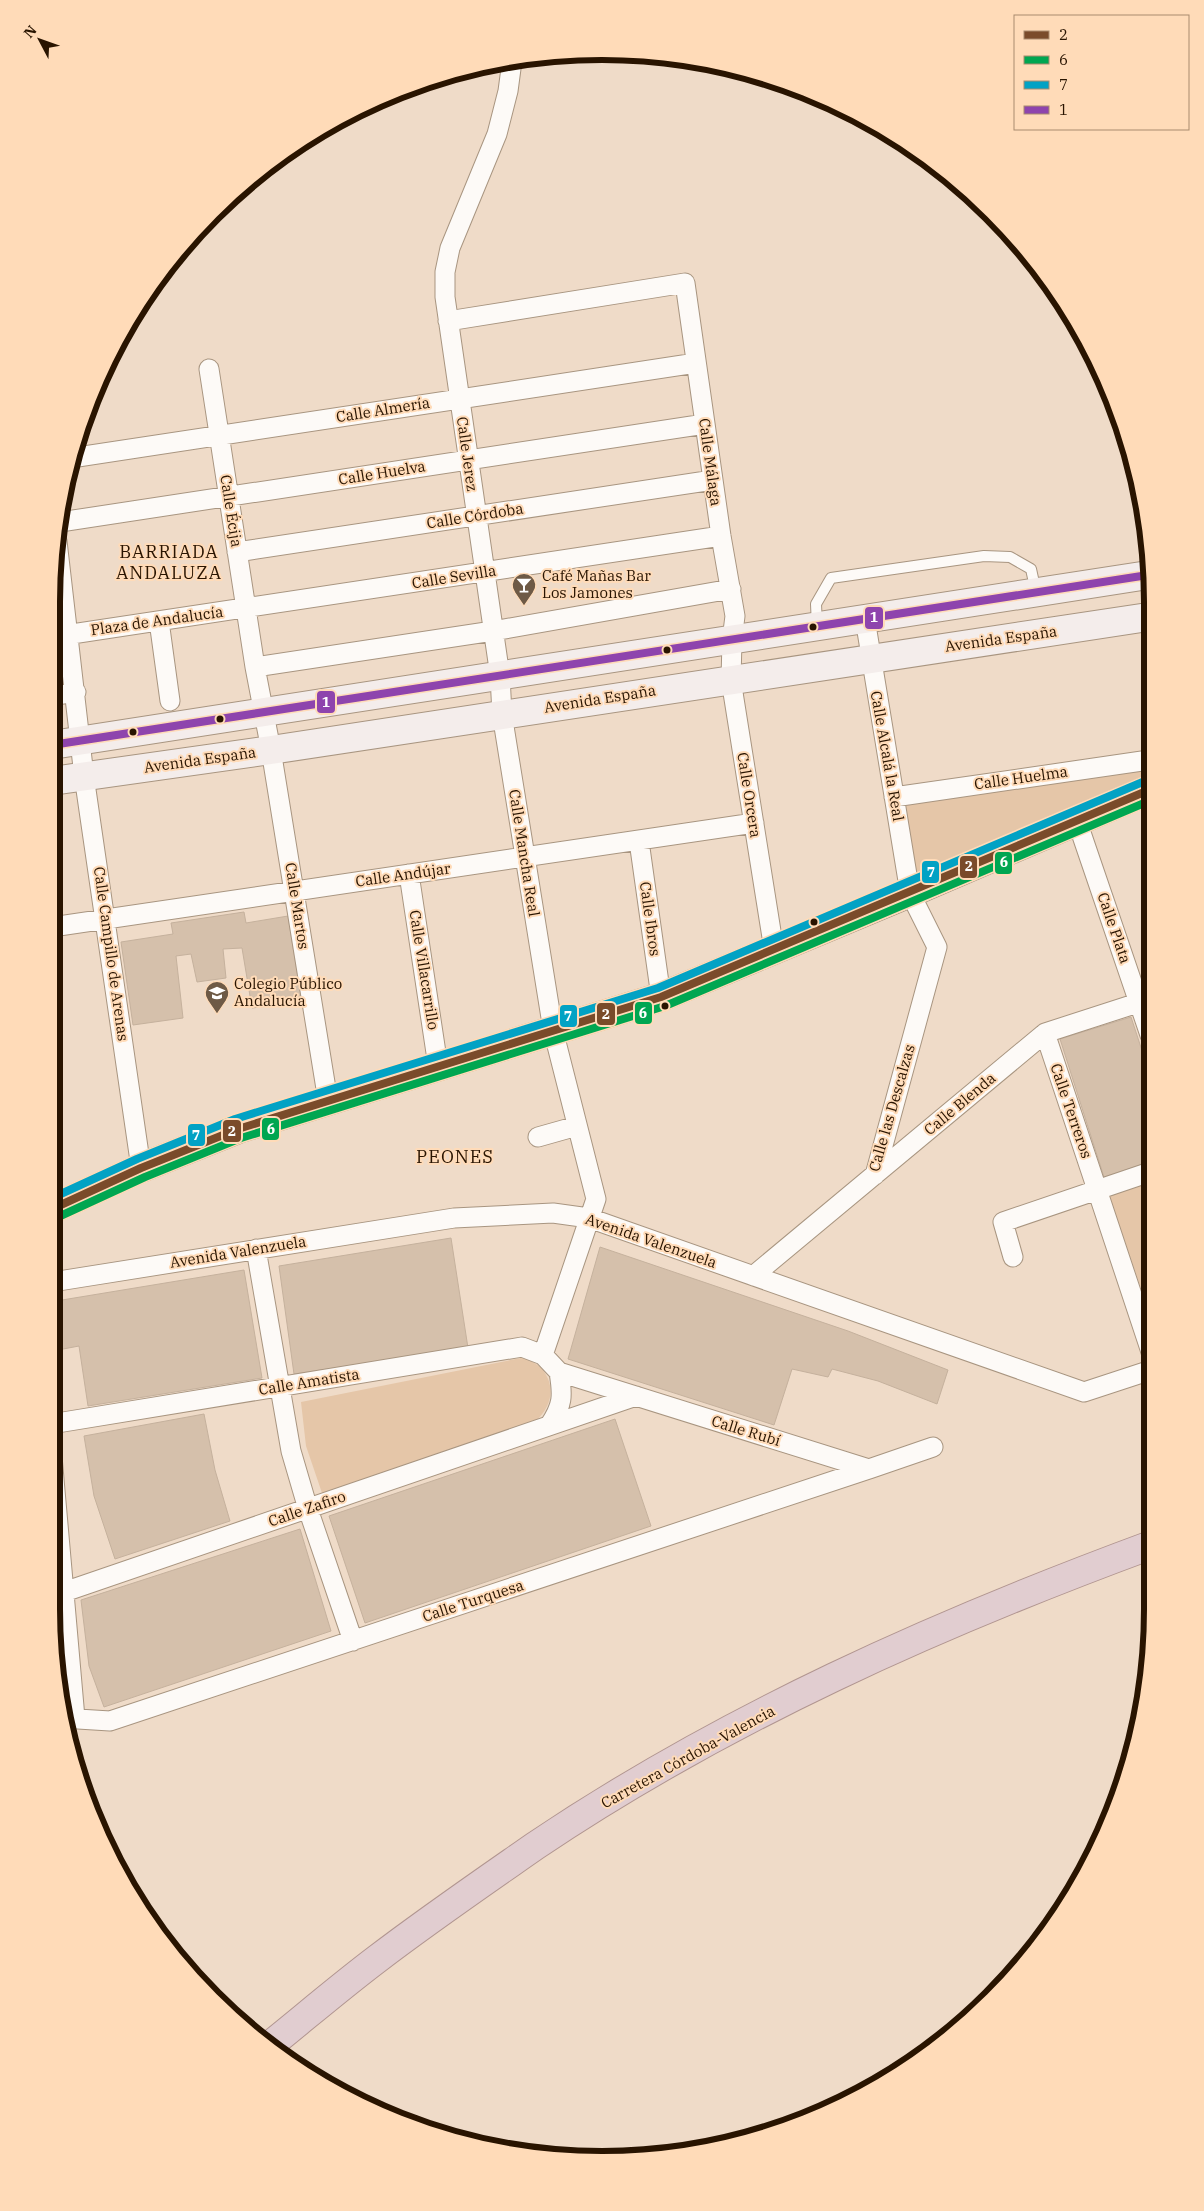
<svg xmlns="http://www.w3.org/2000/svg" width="1204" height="2211" viewBox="0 0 1204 2211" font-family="'IBM Plex Serif',serif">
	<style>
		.green { fill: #e5c6a8 }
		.building { fill: #d5c0ab; stroke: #c5b19d }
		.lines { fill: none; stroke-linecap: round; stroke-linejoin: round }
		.lane-casing { stroke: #a89580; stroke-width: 12 }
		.street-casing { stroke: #a89580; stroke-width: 21 }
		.secondary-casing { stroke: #a89580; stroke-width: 30 }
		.highway-casing { stroke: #b19590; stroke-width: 30 }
		.lane { stroke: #fdfaf7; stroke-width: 10 }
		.street { stroke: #fdfaf7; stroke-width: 19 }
		.secondary { stroke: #f4edeb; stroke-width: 28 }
		.highway { stroke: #e1cdd0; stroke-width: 28 }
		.bus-1-casing { stroke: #ffdbb8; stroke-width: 11 }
		.bus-2-casing { stroke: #ffdbb8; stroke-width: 11 }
		.bus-3-casing { stroke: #ffdbb8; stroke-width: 11 }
		.bus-4-casing { stroke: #ffdbb8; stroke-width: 11 }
		.bus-1 { stroke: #7a4b2a; stroke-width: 8 }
		.bus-2 { stroke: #00a651; stroke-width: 8 }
		.bus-3 { stroke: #02a2c4; stroke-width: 8 }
		.bus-4 { stroke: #8e44ad; stroke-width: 8 }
		.bus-dot { fill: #291400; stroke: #ffdbb8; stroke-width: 2 }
		.labels { text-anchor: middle; stroke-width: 4; stroke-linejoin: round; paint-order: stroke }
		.street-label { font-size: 15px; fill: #291400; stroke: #ffdbb8 }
		.poi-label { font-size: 15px; fill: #291400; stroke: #ffdbb8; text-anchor: start }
		.quarter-label { font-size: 18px; letter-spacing: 1px; fill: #291400; stroke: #ffdbb8 }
		.rim { fill: none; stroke: #291400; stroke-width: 6 }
		.line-badge { stroke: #ffdbb8; stroke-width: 2 }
		.badge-label { font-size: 14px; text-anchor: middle; font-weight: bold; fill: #fff }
	</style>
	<rect width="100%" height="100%" fill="#efdbc8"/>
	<!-- green -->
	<path class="green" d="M1149,767V775L913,881L901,801Z
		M1150,1182L1151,1318L1109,1195Z
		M521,1358C529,1359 536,1363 542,1369C556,1386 552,1406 536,1421L322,1493L306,1446L301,1402Z"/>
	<!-- building -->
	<path class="building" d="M244,912L246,923L288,916L302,1002L252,1008L242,948L223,949L226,978L197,982L191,954L176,956L183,1018L133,1025L121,942L173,934L171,923Z
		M1131,1017L1150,1075V1162L1104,1177L1060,1039Z
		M451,1238L468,1348L294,1374L279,1266Z
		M600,1247L848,1331L948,1370L937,1404L878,1381L832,1369L828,1377L792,1369L774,1425L568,1359Z
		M244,1270L262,1378L88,1406L79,1346L58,1350L56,1301Z
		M204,1414L215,1470L230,1521L115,1559L94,1496L84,1436Z
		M615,1419L651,1526L365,1623L329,1516Z
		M300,1529L331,1631L104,1707L89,1666L81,1600Z"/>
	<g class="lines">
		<!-- lane casing -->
		<g class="lane-casing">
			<path id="lane" d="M817,626L816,604L831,578L984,556L1010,557L1031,569L1036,592"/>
		</g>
		<!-- street casing -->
		<g class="street-casing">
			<path id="street" d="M512,61L508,91L497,134L450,248L445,272V297L500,676L502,714L553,1030L596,1199L543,1355
				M448,321L685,283L721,536L735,616L732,640L731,680L774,950
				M209,369L255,667L271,750L328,1101
				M71,458L696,363
				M60,522L705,424
				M57,541L84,776L141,1168
				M237,552L713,480
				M865,619L910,893L937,947L875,1175
				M159,621L170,701
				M52,637L721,536
				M255,667L493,631L731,589
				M52,696L76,692
				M894,797L1149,760
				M1077,821L1150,1035
				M639,841L661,997
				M409,874L438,1066
				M52,927L754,823
				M1045,1033L1151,1352
				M538,1137L577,1126
				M256,1249L291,1451L308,1509L353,1641
				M1013,1257L1003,1222L1150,1172
				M753,1276L1045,1033L1150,999
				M52,1282L454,1218L553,1213L589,1218L1084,1392L1151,1370
				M51,1424L522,1347L543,1355L559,1372L869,1469L933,1447
				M549,1426C563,1405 563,1396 559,1372
				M51,1445L75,1718
				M64,1592L636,1396
				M62,1718L110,1721L869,1469"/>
		</g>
		<!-- secondary casing -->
		<g class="secondary-casing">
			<path id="secondary" d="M52,745L1148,575
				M52,781L271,750L1148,617
				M52,1209L141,1168L238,1129L661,997L910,893L1149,790"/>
		</g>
		<!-- highway casing -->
		<g class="highway-casing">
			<path id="highway" d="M269,2046C305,2017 340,1987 377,1959C428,1920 482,1883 535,1846C725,1718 937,1624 1151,1545"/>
		</g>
		<!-- lane -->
		<use href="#lane" class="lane"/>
		<!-- street -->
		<use href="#street" class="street"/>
		<!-- secondary -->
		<use href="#secondary" class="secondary"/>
		<!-- highway -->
		<use href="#highway" class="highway"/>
		<!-- bus-1 casing -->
		<g class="bus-1-casing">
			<path id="bus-1" d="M52,1209L141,1168L238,1129L661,997L1149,790"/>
		</g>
		<!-- bus-2 casing -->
		<g class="bus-2-casing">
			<path id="bus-2" d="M56,1218L145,1177L241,1138L665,1006L1149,801"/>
		</g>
		<!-- bus-3 casing -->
		<g class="bus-3-casing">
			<path id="bus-3" d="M52,1198L137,1159L235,1119L658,988L1145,781"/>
		</g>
		<!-- bus-4 casing -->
		<g class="bus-4-casing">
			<path id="bus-4" d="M52,745L1148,575"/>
		</g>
		<!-- bus-1 -->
		<use href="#bus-1" class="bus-1"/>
		<!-- bus-2 -->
		<use href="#bus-2" class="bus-2"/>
		<!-- bus-3 -->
		<use href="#bus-3" class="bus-3"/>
		<!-- bus-4 -->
		<use href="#bus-4" class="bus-4"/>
	</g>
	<!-- icons -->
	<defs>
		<g id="bar-pin" transform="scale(1.25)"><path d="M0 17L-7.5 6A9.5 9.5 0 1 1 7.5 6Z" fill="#6e5a46" stroke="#ffdbb8"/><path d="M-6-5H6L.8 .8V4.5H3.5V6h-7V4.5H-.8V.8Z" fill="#fff"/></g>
		<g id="school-pin" transform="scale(1.25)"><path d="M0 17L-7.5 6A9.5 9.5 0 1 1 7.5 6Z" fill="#6e5a46" stroke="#ffdbb8"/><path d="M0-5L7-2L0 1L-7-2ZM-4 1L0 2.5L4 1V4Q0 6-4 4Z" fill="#fff"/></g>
	</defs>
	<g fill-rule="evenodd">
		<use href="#bar-pin" x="524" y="585"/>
		<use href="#school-pin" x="217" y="993"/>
	</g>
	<!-- markers -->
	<g class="bus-dot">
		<circle cx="813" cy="627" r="4.5"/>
		<circle cx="667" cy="650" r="4.5"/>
		<circle cx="220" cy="719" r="4.5"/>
		<circle cx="133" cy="732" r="4.5"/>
		<circle cx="814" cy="922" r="4.5"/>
		<circle cx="665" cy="1006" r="4.5"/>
	</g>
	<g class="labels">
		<!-- street labels -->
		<g class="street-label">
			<text transform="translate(383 410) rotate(-9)" y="5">Calle Almería</text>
			<text transform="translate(467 454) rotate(82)" y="5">Calle Jerez</text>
			<text transform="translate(710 462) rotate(82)" y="5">Calle Málaga</text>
			<text transform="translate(382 473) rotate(-9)" y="5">Calle Huelva</text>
			<text transform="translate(231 511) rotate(81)" y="5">Calle Écija</text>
			<text transform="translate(475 516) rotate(-9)" y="5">Calle Córdoba</text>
			<text transform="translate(454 577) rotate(-9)" y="5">Calle Sevilla</text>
			<text transform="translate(157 621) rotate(-8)" y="5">Plaza de Andalucía</text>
			<text transform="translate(1001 639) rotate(-8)" y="5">Avenida España</text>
			<text transform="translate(600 699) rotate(-9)" y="5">Avenida España</text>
			<text transform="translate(887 756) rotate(80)" y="5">Calle Alcalá la Real</text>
			<text transform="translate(200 760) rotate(-8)" y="5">Avenida España</text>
			<text transform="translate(1021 778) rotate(-8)" y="5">Calle Huelma</text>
			<text transform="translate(749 795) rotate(81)" y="5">Calle Orcera</text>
			<text transform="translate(524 853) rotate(81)" y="5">Calle Mancha Real</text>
			<text transform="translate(403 875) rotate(-8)" y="5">Calle Andújar</text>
			<text transform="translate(297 906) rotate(81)" y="5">Calle Martos</text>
			<text transform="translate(650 919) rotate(82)" y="5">Calle Ibros</text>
			<text transform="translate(1114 928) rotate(71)" y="5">Calle Plata</text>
			<text transform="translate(111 954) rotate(82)" y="5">Calle Campillo de Arenas</text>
			<text transform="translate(424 970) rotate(81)" y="5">Calle Villacarrillo</text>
			<text transform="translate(960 1104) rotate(-40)" y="5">Calle Blenda</text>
			<text transform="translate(892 1108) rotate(-74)" y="5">Calle las Descalzas</text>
			<text transform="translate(1071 1111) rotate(71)" y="5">Calle Terreros</text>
			<text transform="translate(651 1241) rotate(19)" y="5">Avenida Valenzuela</text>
			<text transform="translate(238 1252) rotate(-9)" y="5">Avenida Valenzuela</text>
			<text transform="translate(309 1382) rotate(-9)" y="5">Calle Amatista</text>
			<text transform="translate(746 1431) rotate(17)" y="5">Calle Rubí</text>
			<text transform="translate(307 1509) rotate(-19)" y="5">Calle Zafiro</text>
			<text transform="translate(473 1601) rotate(-18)" y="5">Calle Turquesa</text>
			<text transform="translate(688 1757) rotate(-29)" y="5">Carretera Córdoba-Valencia</text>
		</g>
		<!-- poi labels -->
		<g class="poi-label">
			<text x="542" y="581">Café Mañas Bar<tspan x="542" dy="17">Los Jamones</tspan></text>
			<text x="234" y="989">Colegio Público<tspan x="234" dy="17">Andalucía</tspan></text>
		</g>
		<!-- quarter labels -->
		<g class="quarter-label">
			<text x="169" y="558">BARRIADA<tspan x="169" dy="21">ANDALUZA</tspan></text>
			<text x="455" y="1163">PEONES</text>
		</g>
	</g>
	<!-- crop -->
	<path d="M0 0H1204V2211H0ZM602 60H602A542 542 0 0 1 1144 602V1609A542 542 0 0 1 602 2151H602A542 542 0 0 1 60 1609V602A542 542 0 0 1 602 60Z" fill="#ffdbb8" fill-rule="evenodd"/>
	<path class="rim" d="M602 60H602A542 542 0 0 1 1144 602V1609A542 542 0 0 1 602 2151H602A542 542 0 0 1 60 1609V602A542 542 0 0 1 602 60Z"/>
	<g class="line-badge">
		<rect x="864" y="606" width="20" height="24" rx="5" fill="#8e44ad"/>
		<rect x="316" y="690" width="20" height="24" rx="5" fill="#8e44ad"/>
		<rect x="994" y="851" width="19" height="24" rx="5" fill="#00a651"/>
		<rect x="959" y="855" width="19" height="24" rx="5" fill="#7a4b2a"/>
		<rect x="921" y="860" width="19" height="24" rx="5" fill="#02a2c4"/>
		<rect x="634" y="1001" width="19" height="24" rx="5" fill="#00a651"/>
		<rect x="596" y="1002" width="20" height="24" rx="5" fill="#7a4b2a"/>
		<rect x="559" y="1004" width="19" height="24" rx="5" fill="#02a2c4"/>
		<rect x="261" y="1117" width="19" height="24" rx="5" fill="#00a651"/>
		<rect x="222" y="1119" width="20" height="24" rx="5" fill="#7a4b2a"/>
		<rect x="187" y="1123" width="19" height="24" rx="5" fill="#02a2c4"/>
	</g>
	<g class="badge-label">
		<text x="874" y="622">1</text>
		<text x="326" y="707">1</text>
		<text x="1004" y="867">6</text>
		<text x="969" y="871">2</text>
		<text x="931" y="877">7</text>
		<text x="643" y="1018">6</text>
		<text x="606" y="1019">2</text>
		<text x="568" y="1021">7</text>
		<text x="271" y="1134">6</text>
		<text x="232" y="1136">2</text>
		<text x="196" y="1140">7</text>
	</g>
	<!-- legend -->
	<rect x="1014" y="15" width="175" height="115" fill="#ffdbb8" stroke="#a98b6e"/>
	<rect x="1024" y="31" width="25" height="8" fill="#7a4b2a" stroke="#a98b6e"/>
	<text x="1059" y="40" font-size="15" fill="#291400">2</text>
	<rect x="1024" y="56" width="25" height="8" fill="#00a651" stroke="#a98b6e"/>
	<text x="1059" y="65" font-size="15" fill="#291400">6</text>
	<rect x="1024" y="81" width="25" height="8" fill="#02a2c4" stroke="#a98b6e"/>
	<text x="1059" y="90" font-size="15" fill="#291400">7</text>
	<rect x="1024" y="106" width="25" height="8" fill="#8e44ad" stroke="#a98b6e"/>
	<text x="1059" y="115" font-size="15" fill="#291400">1</text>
	<!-- north arrow -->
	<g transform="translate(40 40) rotate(311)" stroke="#ffdbb8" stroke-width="4" paint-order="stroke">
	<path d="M0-4L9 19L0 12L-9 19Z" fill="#291400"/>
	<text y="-8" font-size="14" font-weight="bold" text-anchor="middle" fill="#291400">N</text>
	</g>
</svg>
